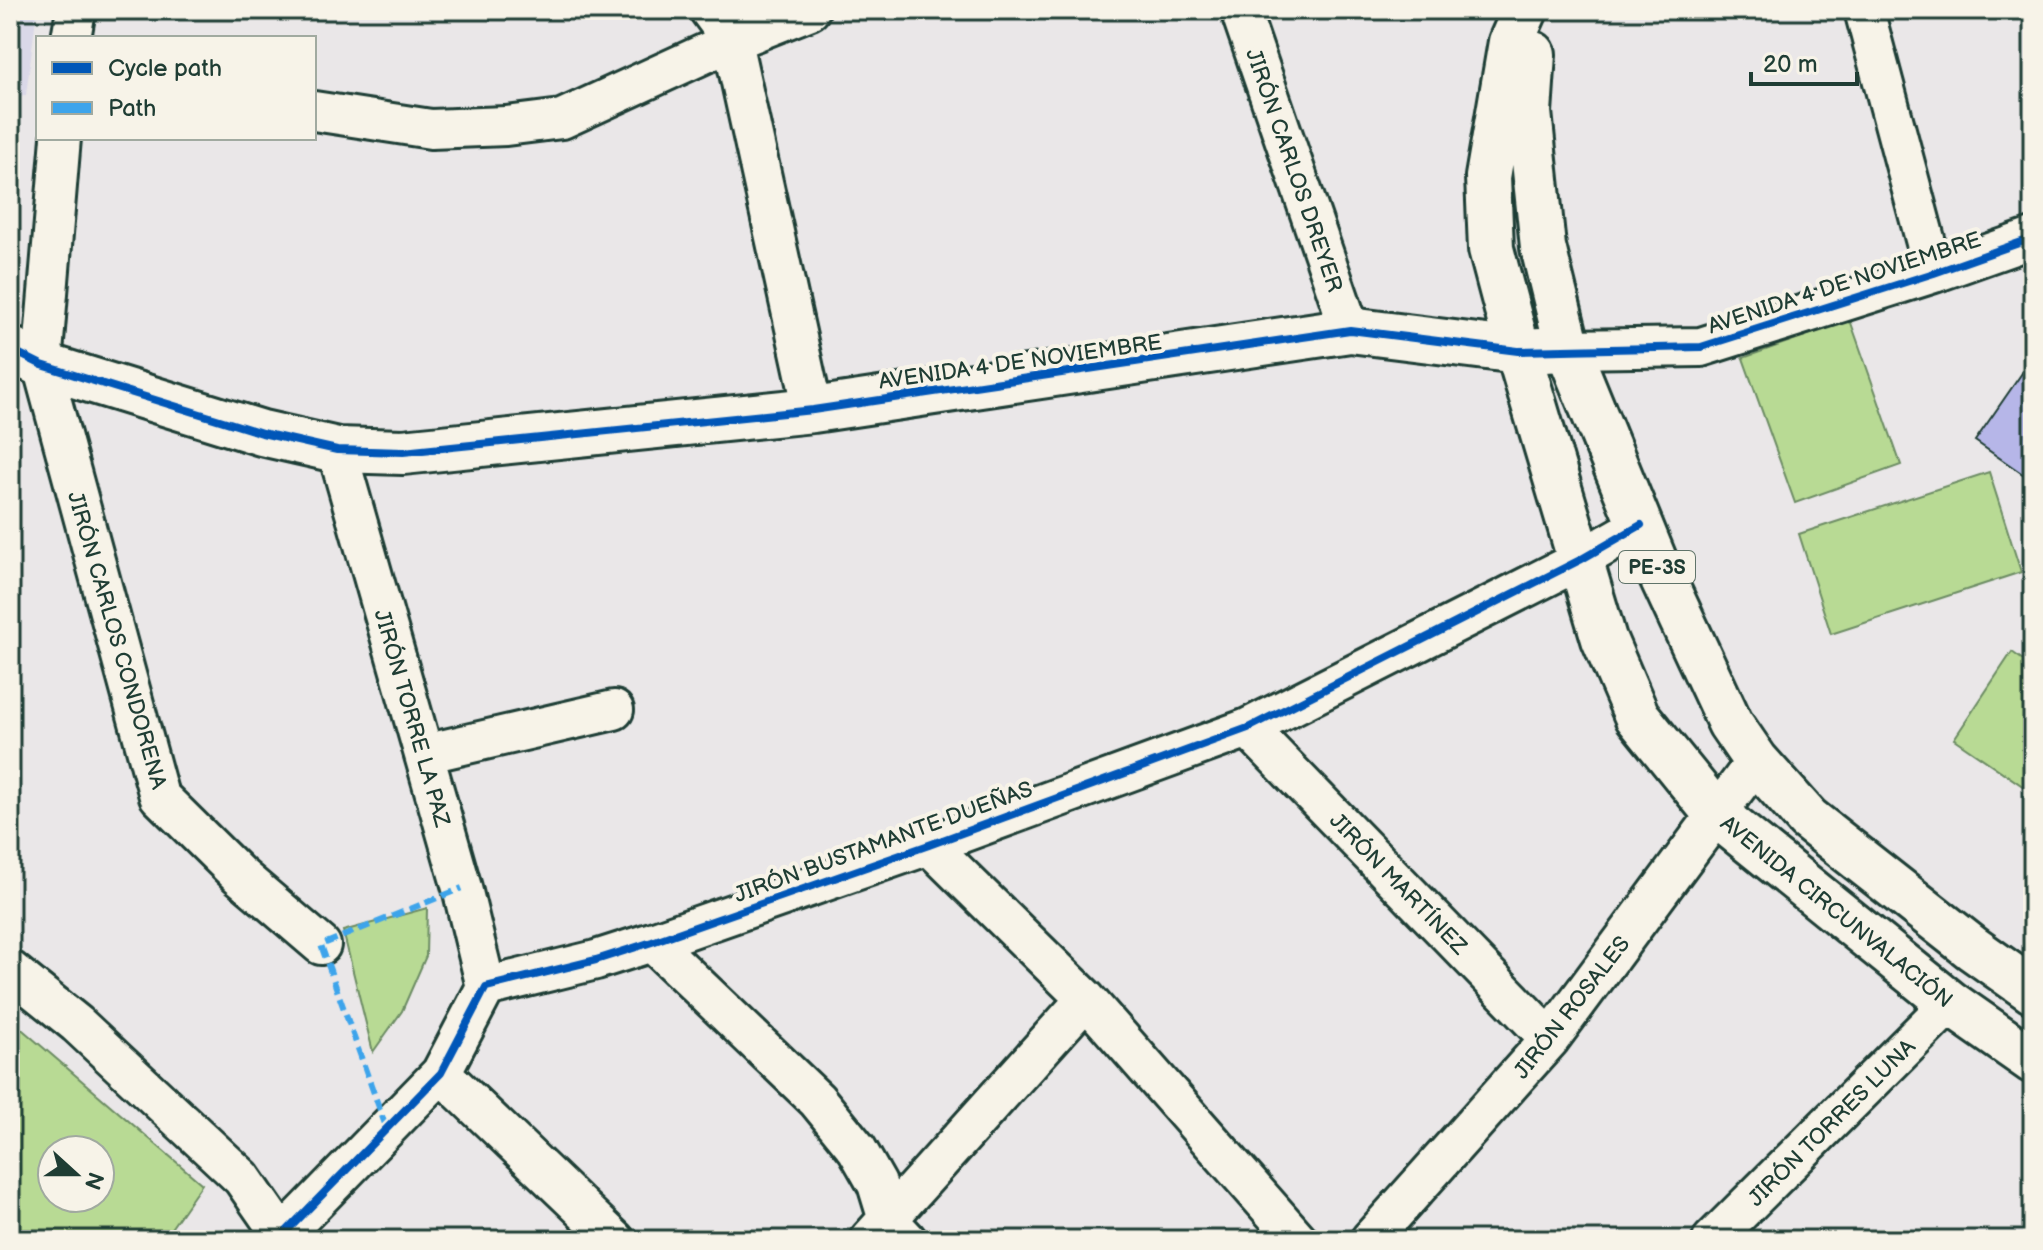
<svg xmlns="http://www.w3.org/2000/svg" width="2043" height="1250" viewBox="0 0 2043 1250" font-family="'Balsamiq Sans',sans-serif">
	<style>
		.built { fill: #dad8e8 }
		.green { fill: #b8da94; stroke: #6c8c64; stroke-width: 2; fill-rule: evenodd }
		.building { fill: #b6b6e8; stroke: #1f3d34; stroke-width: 2 }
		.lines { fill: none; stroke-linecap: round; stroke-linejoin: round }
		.minor-casing { stroke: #1f3d34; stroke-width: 44 }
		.tertiary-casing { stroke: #1f3d34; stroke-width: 50 }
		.trunk-casing { stroke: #1f3d34; stroke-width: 50 }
		.minor { stroke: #f7f3e8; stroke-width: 38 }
		.tertiary { stroke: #f7f3e8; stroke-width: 44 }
		.trunk { stroke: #f7f3e8; stroke-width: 44 }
		.quiet { stroke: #3da4eb; stroke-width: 6; stroke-dasharray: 12 6; stroke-linecap: butt }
		.cycleway-casing { stroke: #f7f3e8; stroke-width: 13 }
		.cycleway { stroke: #0057b8; stroke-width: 8 }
		.labels { text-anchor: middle; stroke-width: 8; stroke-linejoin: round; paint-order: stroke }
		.shield { fill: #f7f3e8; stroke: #60746a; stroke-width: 2 }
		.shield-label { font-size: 20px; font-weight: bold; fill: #1f3d34 }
		.street-label { font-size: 22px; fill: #1f3d34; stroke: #f7f3e8 }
	</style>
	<rect width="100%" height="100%" fill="#eae7e8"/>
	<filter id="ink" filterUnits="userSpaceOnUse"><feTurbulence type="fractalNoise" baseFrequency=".0125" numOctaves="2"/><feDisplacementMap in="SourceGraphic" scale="16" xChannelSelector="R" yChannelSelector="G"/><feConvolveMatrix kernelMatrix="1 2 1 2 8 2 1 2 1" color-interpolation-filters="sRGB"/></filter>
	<g filter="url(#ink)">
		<!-- built -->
		<path class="built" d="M10,10H37L26,95L10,97Z"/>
		<!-- green -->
		<path class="green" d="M1850,320L1901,465L1795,503L1743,358Z
			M1989,472L2021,572L1831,634L1799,534Z
			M2012,652L2033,667V793L1954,739Z
			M427,908L426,956L402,1011L373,1052L343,931Z
			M10,1019L202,1184L163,1240H10ZM100,1150V1198H52V1150Z"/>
		<!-- building -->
		<path class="building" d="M2031,360L2033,361V481L1975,441Z"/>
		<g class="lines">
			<!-- minor casing -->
			<g class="minor-casing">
				<path id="minor" d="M709,10L732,41L813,410
					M1240,10L1350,330
					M1864,10L1934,273
					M71,38L76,10
					M314,111L431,129L506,126L562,119L732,41L810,10
					M61,138L42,365L159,796L239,875L321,945
					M1568,349L1701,347L1934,273L2033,238
					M337,450L462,888L486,987
					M1248,728L1550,1039
					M424,754L614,710
					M929,845L1086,999L1298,1240
					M652,942L817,1100L857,1149L877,1184L888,1220L907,1240
					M10,970L77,1024L242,1178L285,1240
					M441,1073L615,1240
					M278,1240L441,1073L486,987L596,960L652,942L929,845L1248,728L1580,560L1641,525
					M869,1240L1086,999
					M1370,1240L1550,1039L1756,761
					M1712,1240L1950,1003"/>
			</g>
			<!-- tertiary casing -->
			<g class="tertiary-casing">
				<path id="tertiary" d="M10,349L42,365L262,433L337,450L403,452L813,410L1350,330L1518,351L1568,349"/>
			</g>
			<!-- trunk casing -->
			<g class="trunk-casing">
				<path id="trunk" d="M1525,10L1511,42L1488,177L1491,249L1518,351L1604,639L1637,716L1717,815L1950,1003L2033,1061
					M1533,54L1529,112L1543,247L1568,349L1655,562L1730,723L1756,761L1808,819L1972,948L2033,991"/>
			</g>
			<!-- minor -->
			<use href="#minor" class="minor"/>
			<!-- tertiary -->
			<use href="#tertiary" class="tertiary"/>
			<!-- trunk -->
			<use href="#trunk" class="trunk"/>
			<!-- quiet -->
			<path class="quiet" d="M386,1127L321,945L462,888"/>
			<!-- cycleway casing -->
			<g class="cycleway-casing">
				<path id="cycleway" d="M10,349L42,365L262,433L337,450L403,452L813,410L1350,330L1518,351L1701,347L1934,273L2033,238
					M278,1240L441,1073L486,987L596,960L652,942L929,845L1248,728L1580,560L1641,525"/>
			</g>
			<!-- cycleway -->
			<use href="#cycleway" class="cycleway"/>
		</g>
	</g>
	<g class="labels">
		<!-- shield labels -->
		<rect class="shield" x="1619" y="551" width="76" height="32" rx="6"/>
		<g class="shield-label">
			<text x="1657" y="574">PE-3S</text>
		</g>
		<!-- street labels -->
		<g class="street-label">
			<text transform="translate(1295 170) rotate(71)" y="8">JIRÓN CARLOS DREYER</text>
			<text transform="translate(1844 282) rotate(-18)" y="8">AVENIDA 4 DE NOVIEMBRE</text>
			<text transform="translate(1020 361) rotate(-8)" y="8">AVENIDA 4 DE NOVIEMBRE</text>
			<text transform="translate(118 640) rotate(74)" y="8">JIRÓN CARLOS CONDORENA</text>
			<text transform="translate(413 718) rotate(74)" y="8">JIRÓN TORRE LA PAZ</text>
			<text transform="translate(883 841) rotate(-20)" y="8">JIRÓN BUSTAMANTE DUEÑAS</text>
			<text transform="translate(1399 883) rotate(46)" y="8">JIRÓN MARTÍNEZ</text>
			<text transform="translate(1837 911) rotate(39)" y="8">AVENIDA CIRCUNVALACIÓN</text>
			<text transform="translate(1571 1007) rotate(-52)" y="8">JIRÓN ROSALES</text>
			<text transform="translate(1831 1122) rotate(-45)" y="8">JIRÓN TORRES LUNA</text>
		</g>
	</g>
	<!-- margin -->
	<rect width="2043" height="1250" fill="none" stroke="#f7f3e8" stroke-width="40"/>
	<rect x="20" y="20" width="2003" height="1210" fill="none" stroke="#1f3d34" stroke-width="3" filter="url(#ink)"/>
	<!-- legend -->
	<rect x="36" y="36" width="280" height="104" fill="#f7f3e8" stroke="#a1aaa0" stroke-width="2"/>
	<rect x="52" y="62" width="40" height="12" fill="#0057b8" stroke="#a1aaa0" stroke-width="2"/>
	<text x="108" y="76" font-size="24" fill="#1f3d34">Cycle path</text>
	<rect x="52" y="102" width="40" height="12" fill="#3da4eb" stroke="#a1aaa0" stroke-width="2"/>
	<text x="108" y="116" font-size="24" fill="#1f3d34">Path</text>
	<!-- north arrow -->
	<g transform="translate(76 1174) rotate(111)"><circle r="38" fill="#f7f3e8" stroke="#a1aaa0" stroke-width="2"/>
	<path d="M0-6L14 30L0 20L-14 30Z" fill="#1f3d34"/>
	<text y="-12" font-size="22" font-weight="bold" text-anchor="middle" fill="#1f3d34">N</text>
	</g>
	<!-- scale -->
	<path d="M1751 72v12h106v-12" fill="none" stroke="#1f3d34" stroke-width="4"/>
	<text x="1763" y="72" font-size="24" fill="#1f3d34" stroke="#f7f3e8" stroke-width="6" paint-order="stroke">20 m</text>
</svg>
